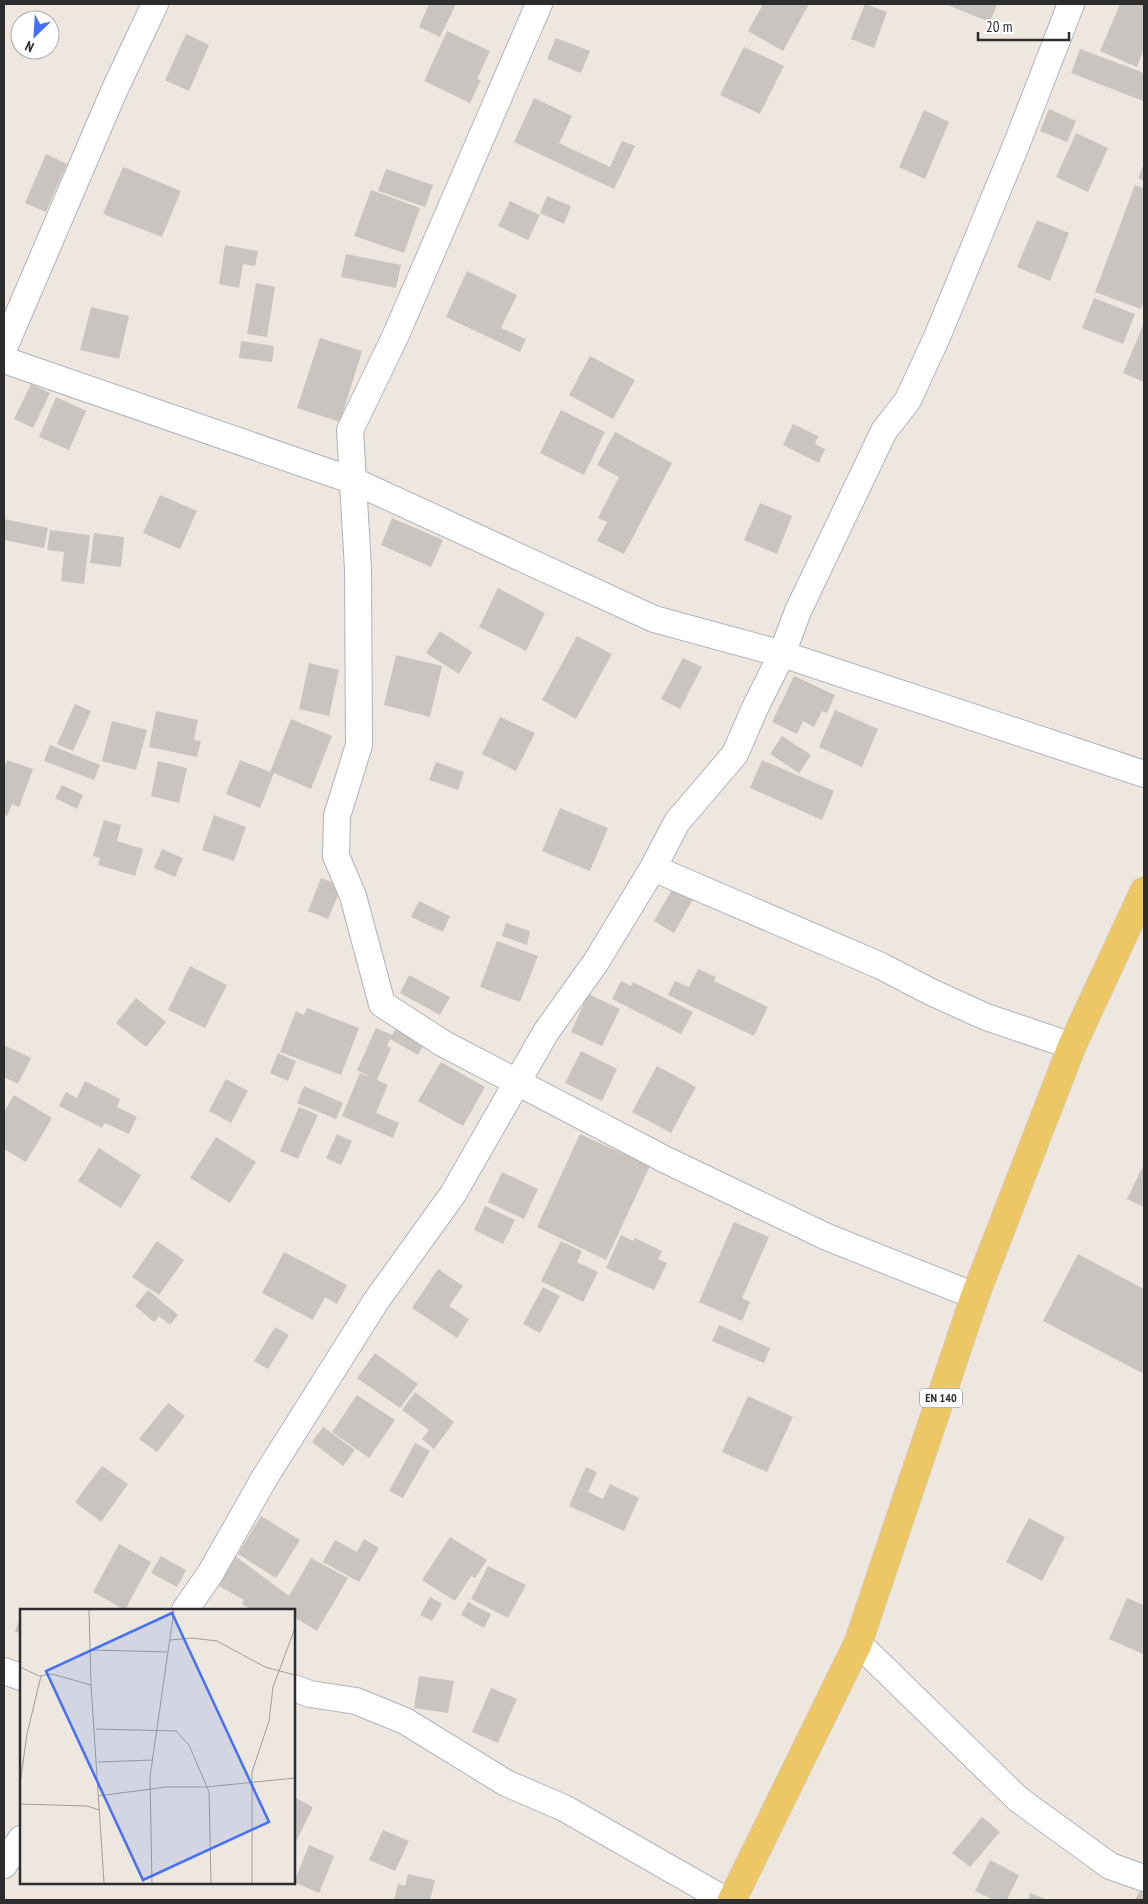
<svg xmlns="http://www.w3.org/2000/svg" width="1148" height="1904" viewBox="0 0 1148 1904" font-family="'PT Sans Narrow',sans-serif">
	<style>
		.building { fill: #c9c4bf }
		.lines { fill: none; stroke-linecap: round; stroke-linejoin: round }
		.street-casing { stroke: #b0b3bc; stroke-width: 28 }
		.primary-casing { stroke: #c8c8c8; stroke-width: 29 }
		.street { stroke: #fff; stroke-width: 26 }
		.primary { stroke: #edc666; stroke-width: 28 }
		.labels { text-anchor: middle; stroke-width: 4; stroke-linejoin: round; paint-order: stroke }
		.shield { fill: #fff; stroke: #6c6c6c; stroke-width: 1 }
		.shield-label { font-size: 12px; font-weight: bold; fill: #2d2d2d }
		.inset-road { fill: none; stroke: #a19d98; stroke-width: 1 }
		.view { fill: #4670f5; fill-opacity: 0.15; stroke: #4670f5; stroke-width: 2.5 }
		.inset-edge { fill: none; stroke: #2d2d2d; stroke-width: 2.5 }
	</style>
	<rect width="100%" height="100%" fill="#eee7e0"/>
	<!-- building -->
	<path class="building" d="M429,4H456L440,37L419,27Z
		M763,4H809L783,51L748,31Z
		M865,4L887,12L874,48L851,39Z
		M945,4H997L990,22Z
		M1120,4H1144V49L1137,67L1100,51Z
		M447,31L490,51L477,79L481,80L470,103L424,81Z
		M186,34L209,45L189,91L165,80Z
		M556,38L590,51L581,73L547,59Z
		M744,47L784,66L760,114L720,95Z
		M1080,49L1144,73V97L1143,101L1071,73Z
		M534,98L572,116L559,143L610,167L622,141L635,146L614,189L514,142Z
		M1049,109L1076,121L1067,142L1040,131Z
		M924,110L949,122L925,179L899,167Z
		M1076,133L1108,148L1088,192L1056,177Z
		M46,154L67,164L46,212L25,203Z
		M1144,163V181L1138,178Z
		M123,167L181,191L162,237L103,214Z
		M386,169L433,185L425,207L378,191Z
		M1135,185L1144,188V300L1141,309L1095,292Z
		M371,190L420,208L404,253L354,236Z
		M547,196L571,206L564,224L540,213Z
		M510,201L540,215L528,240L498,226Z
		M1037,220L1069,233L1050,281L1017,267Z
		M225,245L258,251L255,266L243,264L239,288L219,284Z
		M346,254L401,265L396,288L341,277Z
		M467,271L517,295L501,328L526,339L520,352L446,317Z
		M256,283L275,287L267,337L247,334Z
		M1094,298L1135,314L1123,344L1082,328Z
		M91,307L129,316L119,359L80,350Z
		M1144,323V382L1123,373Z
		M320,338L362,351L340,422L297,408Z
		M241,341L274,346L272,362L239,358Z
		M590,356L635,380L613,419L569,395Z
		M31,384L50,393L33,428L14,419Z
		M56,397L86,411L69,450L39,437Z
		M561,410L605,432L584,475L540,453Z
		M793,424L818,436L815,444L825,449L819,463L783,445Z
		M615,432L672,463L624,554L597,541L607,522L598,518L619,477L597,465Z
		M160,495L197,511L180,549L143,533Z
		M760,503L792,516L777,554L744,540Z
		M392,518L443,540L431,567L381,545Z
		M4,519L48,528L44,548L4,540Z
		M50,530L90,535L84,584L61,581L64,552L47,550Z
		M94,533L124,537L121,567L90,563Z
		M498,588L545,613L526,651L479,627Z
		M440,631L472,652L459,674L426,653Z
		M577,636L612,654L576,719L542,700Z
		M396,655L442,666L430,717L384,705Z
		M683,658L702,667L680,709L661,699Z
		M309,663L339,670L329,716L299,709Z
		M794,676L835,695L827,713L822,711L814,727L803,721L797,734L772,722Z
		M75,704L91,711L73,751L57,744Z
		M835,710L878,729L862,767L819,747Z
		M156,711L198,720L194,740L201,741L197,757L149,747Z
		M500,717L535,733L516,771L482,754Z
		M291,719L332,736L311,789L274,773L260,808L226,794L240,760L270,772Z
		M112,721L147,730L136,770L102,761Z
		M782,736L811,755L799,773L770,754Z
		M50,745L100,765L94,780L44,761Z
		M7,760L33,769L19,807L12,804L7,816L4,815V770Z
		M762,760L834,791L822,820L750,788Z
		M158,761L187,768L179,803L151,796Z
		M436,762L464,772L458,790L429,780Z
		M62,785L83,795L77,809L55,798Z
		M560,808L608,828L590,871L542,851Z
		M214,815L246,827L234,861L202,850Z
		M104,820L121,825L117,841L143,849L135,876L98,865L100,858L93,856Z
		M162,849L183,858L175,877L154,868Z
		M321,878L342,886L328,919L308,911Z
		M673,888L693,899L674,933L654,921Z
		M419,901L450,916L443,932L411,917Z
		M506,923L530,931L527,945L502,936Z
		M497,941L538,956L520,1002L480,987Z
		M190,966L227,985L205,1028L168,1010Z
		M698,969L716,977L714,981L768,1007L754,1036L668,995L675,981L689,987Z
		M409,975L450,997L440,1015L400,993Z
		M621,981L631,986L633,982L693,1012L681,1034L612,999Z
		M588,994L620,1009L602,1046L571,1032Z
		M136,998L166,1022L146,1047L116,1023Z
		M307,1008L359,1028L341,1075L280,1052L296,1011L304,1015Z
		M398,1025L426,1041L418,1055L390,1039Z
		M376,1028L392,1035L387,1046L391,1048L377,1080L388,1085L376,1113L399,1123L393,1138L342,1116L360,1073L373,1078L357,1070Z
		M4,1045L31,1058L18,1084L4,1077Z
		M581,1051L617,1069L602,1101L565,1083Z
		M278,1053L296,1061L288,1081L270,1073Z
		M441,1062L485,1087L463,1126L418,1101Z
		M657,1066L696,1087L671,1133L632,1112Z
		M226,1079L248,1091L231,1123L209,1111Z
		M85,1081L120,1099L117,1107L137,1117L129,1134L105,1123L102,1128L59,1106L66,1092L77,1098Z
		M304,1086L343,1103L336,1119L297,1103Z
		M14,1095L52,1118L26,1162L4,1149V1112Z
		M299,1107L318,1115L298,1159L280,1151Z
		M337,1134L352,1141L341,1165L326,1158Z
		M580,1134L650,1166L606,1260L537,1227Z
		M216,1137L256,1162L230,1203L190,1178Z
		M99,1148L141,1175L121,1208L78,1181Z
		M1144,1164V1207L1127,1199Z
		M502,1172L538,1189L524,1219L488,1202Z
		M485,1206L515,1220L503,1244L474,1230Z
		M734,1222L769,1237L742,1298L750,1302L742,1321L699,1302Z
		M621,1235L633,1241L635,1238L662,1251L658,1259L667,1263L654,1290L606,1268Z
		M157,1241L184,1260L159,1295L132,1277Z
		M561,1241L582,1251L577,1262L598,1272L583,1302L541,1281Z
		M284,1252L347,1285L337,1304L325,1297L313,1320L262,1293Z
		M1078,1254L1144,1289V1374L1043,1321Z
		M438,1269L463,1286L449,1306L469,1319L457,1338L412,1308Z
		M543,1287L560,1296L540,1333L523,1324Z
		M148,1290L178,1315L170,1325L159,1316L154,1322L135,1306Z
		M719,1325L770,1348L764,1363L712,1341Z
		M275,1327L289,1335L268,1369L254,1361Z
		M375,1353L418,1384L400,1408L357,1378Z
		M415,1392L454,1422L434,1449L422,1439L429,1430L402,1410Z
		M357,1395L395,1420L369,1458L332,1432Z
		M748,1396L793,1417L767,1472L722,1452Z
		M168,1403L185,1416L157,1452L139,1439Z
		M323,1427L355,1450L343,1466L312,1442Z
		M415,1443L430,1451L403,1498L389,1491Z
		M102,1466L128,1484L101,1522L75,1502Z
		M586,1467L597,1472L588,1492L603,1499L610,1484L639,1498L624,1531L569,1506Z
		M261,1516L300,1540L276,1578L238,1554Z
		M1029,1518L1065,1537L1042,1581L1006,1562Z
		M450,1537L487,1560L475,1578L471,1576L455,1601L422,1580Z
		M364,1539L379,1548L359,1582L323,1562L335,1540L357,1552Z
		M119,1544L151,1562L125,1610L93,1592Z
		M161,1556L186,1570L177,1587L151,1573Z
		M235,1556L289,1596L311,1558L348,1578L317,1631L294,1617V1610H252L242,1604L244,1600L217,1585Z
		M488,1566L526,1585L508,1618L471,1599Z
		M430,1597L442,1604L432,1621L420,1615Z
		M1127,1598L1144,1605V1650L1143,1654L1109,1639Z
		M468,1602L491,1614L484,1628L461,1615Z
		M21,1616V1634L15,1631Z
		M419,1676L454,1681L448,1713L414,1708Z
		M491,1688L517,1699L498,1743L472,1732Z
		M294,1797L313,1807L294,1846Z
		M982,1817L1000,1832L970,1867L952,1853Z
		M383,1830L409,1841L395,1871L369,1860Z
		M309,1845L334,1856L319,1893L294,1882Z
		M990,1860L1019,1875L1007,1900H994L975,1891Z
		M408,1874L435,1880L430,1900H394L398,1884L405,1886Z
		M1141,1890L1144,1892V1900H1134Z
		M1030,1893L1048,1900H1028Z"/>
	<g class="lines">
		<!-- street casing -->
		<g class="street-casing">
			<path id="street" d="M539,4L395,337L350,430L358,569L359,745L337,816L336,856L353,896L382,1004L444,1044L666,1160L827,1237L975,1296
				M4,348L114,91L155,4
				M4,360L354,481L654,619L782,654L1144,774
				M653,868L881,966L929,991L986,1017L1072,1046
				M185,1610L210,1574L265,1477L376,1301L453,1194L546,1032L596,962L653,868L677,822L735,754L755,708L782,654L798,611L884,431L908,400L937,337L1017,143L1071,4
				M858,1643L1018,1799L1110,1866L1144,1878
				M4,1671L21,1677
				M294,1688L310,1694L356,1701L405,1721L506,1783L564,1808L725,1900
				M4,1865L21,1839"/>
		</g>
		<!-- primary casing -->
		<g class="primary-casing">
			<path id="primary" d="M732,1900L858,1643L975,1296L1072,1046L1144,891"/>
		</g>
		<!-- street -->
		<use href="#street" class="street"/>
		<!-- primary -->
		<use href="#primary" class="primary"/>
	</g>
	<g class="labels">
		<!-- shield labels -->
		<rect class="shield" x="920" y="1388.5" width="42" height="19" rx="4"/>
		<g class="shield-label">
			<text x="941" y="1402">EN 140</text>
		</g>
	</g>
	<!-- overview -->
	<g transform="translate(20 1609)">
		<rect width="275" height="275" fill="#eee7e0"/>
		<path class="inset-road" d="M69,1L71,76L84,274M150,31L172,29L197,32L245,58L275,66M72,41L147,43M0,58L19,67L32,65L71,76M76,120L156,122L169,136L189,183L191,274M78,153L133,151M0,175L7,125L21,67M78,187L146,178H186L275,169M0,195L67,197L79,201M132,274L130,168L154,1M232,274V163L249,112L253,78L275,19"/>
		<path class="view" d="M152,4L249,213L123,271L26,62Z"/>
		<rect width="275" height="275" class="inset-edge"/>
	</g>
	<!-- border -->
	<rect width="1148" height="1904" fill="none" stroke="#2d2d2d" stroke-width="10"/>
	<!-- north arrow -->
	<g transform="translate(35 35) rotate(205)"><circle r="24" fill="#ffffff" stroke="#ababab"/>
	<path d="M0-4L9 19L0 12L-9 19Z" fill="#4670f5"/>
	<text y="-8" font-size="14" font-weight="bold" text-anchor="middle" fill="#2d2d2d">N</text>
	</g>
	<!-- scale -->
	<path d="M978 32v8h91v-8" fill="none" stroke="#2d2d2d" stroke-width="2.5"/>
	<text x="986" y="32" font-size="15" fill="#2d2d2d" stroke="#ffffff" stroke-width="4" paint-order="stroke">20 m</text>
</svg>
